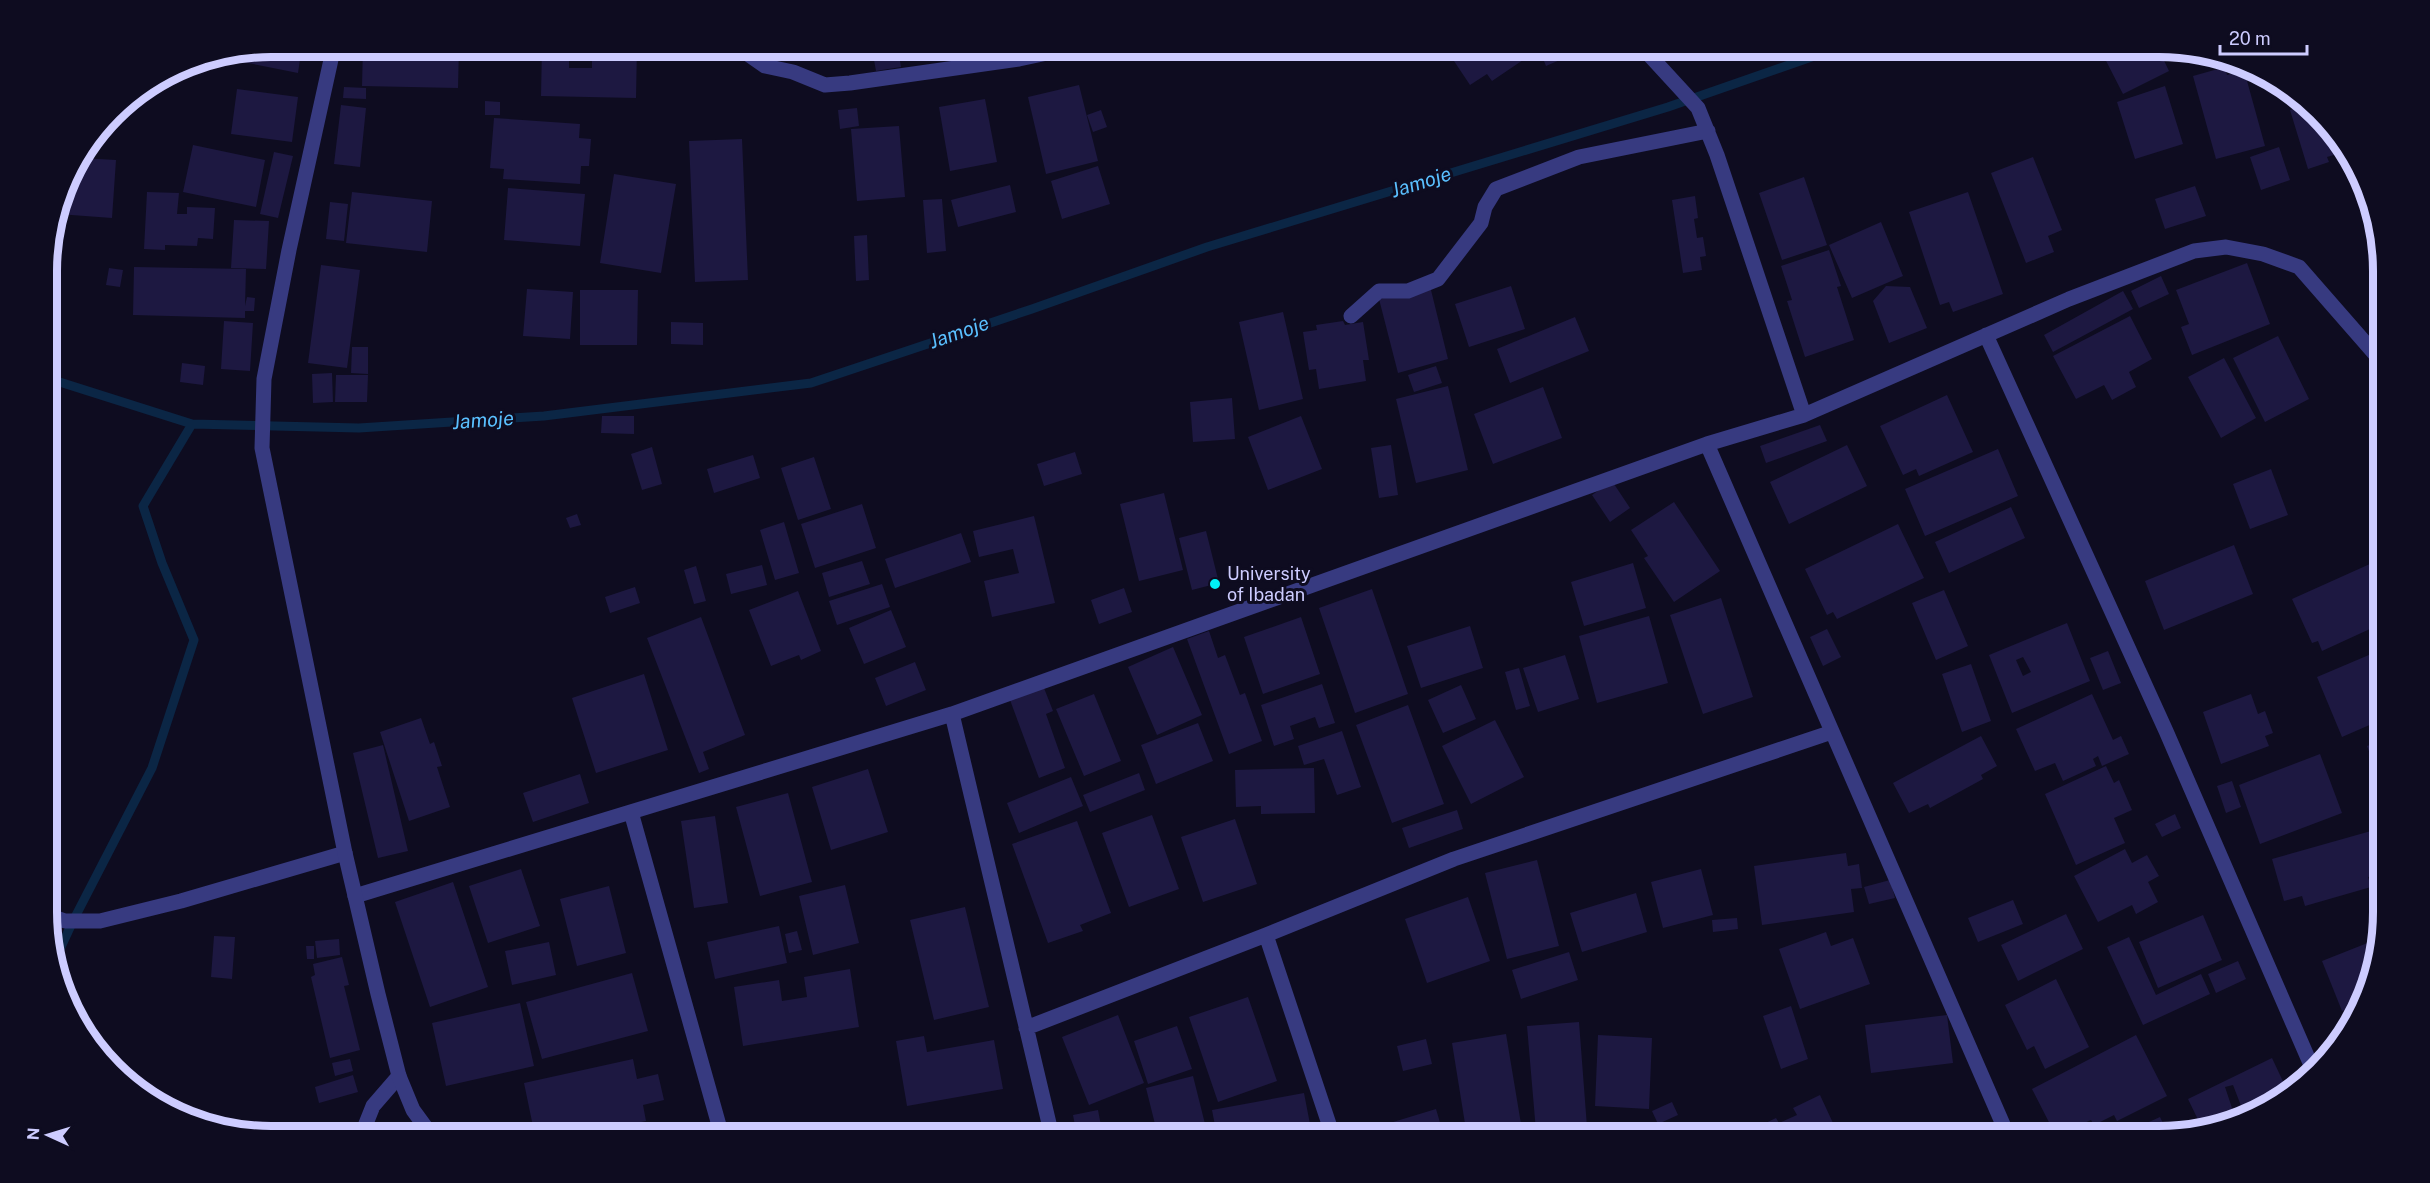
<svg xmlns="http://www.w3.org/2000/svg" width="2430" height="1183" viewBox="0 0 2430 1183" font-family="'Public Sans',sans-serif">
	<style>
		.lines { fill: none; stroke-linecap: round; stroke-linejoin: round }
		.stream { stroke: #0b2645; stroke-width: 9 }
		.building { fill: #1d1841; fill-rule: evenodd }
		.minor { stroke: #373a80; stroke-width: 15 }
		.tertiary { stroke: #373a80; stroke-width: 15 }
		.poi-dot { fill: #00f2f7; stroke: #0e0c20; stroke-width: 2 }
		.labels { text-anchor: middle; stroke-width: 6; stroke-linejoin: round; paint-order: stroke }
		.poi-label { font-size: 18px; fill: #cdccff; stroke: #0e0c20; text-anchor: start }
		.water-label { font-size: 20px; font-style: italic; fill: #5ac0ff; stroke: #0e0c20 }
		.rim { fill: none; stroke: #cdccff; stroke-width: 8 }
	</style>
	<rect width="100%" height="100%" fill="#0e0c20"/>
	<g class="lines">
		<!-- stream -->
		<path class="stream" d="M47,378L192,424L359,428L544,416L811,383L1032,309L1207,247L1668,107L1843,46
			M54,962L73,921L152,768L194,640L162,563L143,506L192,424"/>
	</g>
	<!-- building -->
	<path class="building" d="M271,46H302L298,73L218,57Z
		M363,46H459L458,88L362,86Z
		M542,46H637L636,98L541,96ZM569,59L592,60V68H569Z
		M1444,46H1535L1538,50L1492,81L1487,74L1470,85Z
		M1538,46H1584L1585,49L1546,66Z
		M2110,46H2157L2169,71L2123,94L2101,51Z
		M899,55L901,67L876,71L874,60Z
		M2225,67L2227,75L2244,70L2265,146L2216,159L2193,76Z
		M1079,85L1098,161L1046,174L1028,97Z
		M2165,86L2183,144L2135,159L2117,102Z
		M344,87L366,88V99L343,98Z
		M237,89L298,97L292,142L231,134Z
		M985,99L997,162L950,171L939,107Z
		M485,101L500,102V115H485Z
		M341,105L366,108L360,167L334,164Z
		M2302,106L2337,135L2347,151L2327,157L2329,162L2308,169L2290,110Z
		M857,108L859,126L840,129L838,110Z
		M1101,110L1107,127L1093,132L1087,115Z
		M494,118L580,124L579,138L591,139L589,166H581L580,184L503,179L504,169L490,168Z
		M899,126L905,197L857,201L851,129Z
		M742,139L748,280L695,282L689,141Z
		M193,145L265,160L256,207L183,192Z
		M2279,147L2290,180L2261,190L2250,157Z
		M274,152L293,156L278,218L260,214Z
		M2033,157L2062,230L2048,236L2054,252L2026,263L1991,173Z
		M80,158L116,160L112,218L58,214L69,172Z
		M1098,166L1110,204L1062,219L1051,181Z
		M614,174L676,184L661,273L600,263Z
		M1804,177L1827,245L1782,260L1759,193Z
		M1010,185L1016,212L958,227L951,200Z
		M2195,186L2206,216L2165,229L2155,199Z
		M508,188L585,194L580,246L504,240Z
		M147,192L179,193L177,214H187V207L215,208L213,239L198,238L197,246L165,245V250L144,249Z
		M352,192L432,201L427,252L346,243Z
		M1968,192L2003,294L1953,312L1949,302L1940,305L1909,212Z
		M1695,196L1698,218L1694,219L1697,238L1703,237L1706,256L1700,257L1702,270L1683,273L1672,200Z
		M942,199L946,251L927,253L923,200Z
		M2370,199L2382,242L2372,244L2362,201Z
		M330,202L348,204L344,241L326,239Z
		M234,220L269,221L266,269L231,268Z
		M1881,222L1903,276L1852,298L1829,245Z
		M867,235L869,280L856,281L854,236Z
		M1829,250L1841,286L1837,287L1854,340L1805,357L1787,301L1792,300L1781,266Z
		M2247,263L2270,324L2192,355L2181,327L2189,324L2176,290Z
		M321,265L360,270L347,368L308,363Z
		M134,267L246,269L245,306L247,297L255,298L254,311H245V318L133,315Z
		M109,268L123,270L120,287L106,285Z
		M2161,276L2169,294L2139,308L2131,291Z
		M1430,286L1448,359L1398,373L1379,299Z
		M1511,286L1525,329L1469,347L1455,304Z
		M1886,286L1910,287L1927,328L1889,343L1873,301Z
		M527,289L573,292L570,339L523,336Z
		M580,290H638L637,345H580Z
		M2123,291L2133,309L2053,352L2044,335Z
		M1283,312L1303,399L1259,410L1239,322Z
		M2130,316L2152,359L2129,372L2136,387L2112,400L2104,385L2076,399L2053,356Z
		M1575,317L1589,351L1510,383L1497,349Z
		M224,321L253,323L250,371L221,369Z
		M1343,321L1345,325L1363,322L1369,360H1363L1366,381L1319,389L1316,369L1309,370L1303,332L1317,330L1316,325Z
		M671,322L703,323V345L671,344Z
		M2278,336L2309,399L2265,422L2233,358Z
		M352,347H368V374L351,373Z
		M2224,358L2256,418L2221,438L2188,377Z
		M182,363L205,366L203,385L180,382Z
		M1436,366L1442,383L1414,392L1408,375Z
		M332,373L333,402L313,403L312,374Z
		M336,375H368L367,402H335Z
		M1448,386L1468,470L1416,483L1396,399Z
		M1543,387L1562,438L1493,464L1474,414Z
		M1947,395L1973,452L1919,476L1916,469L1903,475L1880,426Z
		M1232,398L1235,439L1193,442L1190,402Z
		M602,416H634V434L601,433Z
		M1301,416L1322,469L1268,490L1248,437Z
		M1820,425L1827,441L1766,463L1760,446Z
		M1391,445L1398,495L1379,498L1371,448Z
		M1847,445L1867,486L1789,524L1770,482Z
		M652,447L662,484L642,490L631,454Z
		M1998,449L2018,496L1925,536L1905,489Z
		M1075,452L1082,474L1044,486L1037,464Z
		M753,455L760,478L714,493L707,469Z
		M814,457L831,509L798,520L781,468Z
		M2271,469L2288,515L2250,529L2233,484Z
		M1612,481L1630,508L1610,522L1592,495Z
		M1164,493L1183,570L1139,581L1120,504Z
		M1674,502L1720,571L1674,602L1644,558L1648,556L1631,530Z
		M862,504L876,548L815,568L801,524Z
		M2011,507L2025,538L1949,573L1935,542Z
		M577,514L581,525L570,528L566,518Z
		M1034,516L1055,603L992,617L984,581L1019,573L1013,549L979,557L973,531Z
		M784,522L799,573L775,580L760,530Z
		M1898,524L1924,578L1837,619L1833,612L1827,615L1805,569Z
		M1206,531L1219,583L1192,590L1179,538Z
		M961,533L971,562L895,588L885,559Z
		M2234,545L2253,594L2164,630L2145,581Z
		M2381,559L2383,623L2322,651L2318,641L2312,643L2292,599Z
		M862,561L870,584L829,597L822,573Z
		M1633,563L1646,608L1584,626L1571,582Z
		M762,565L767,585L731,594L726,574Z
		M696,566L706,601L694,604L684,570Z
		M882,584L890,607L837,625L829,601Z
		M635,587L640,603L610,613L605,597Z
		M1124,588L1132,612L1099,624L1091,600Z
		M1372,589L1408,694L1355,713L1319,608Z
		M1944,590L1968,646L1936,660L1912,603Z
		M798,591L821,651L801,660L799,655L771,666L749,610Z
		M1721,598L1753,697L1703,714L1670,615Z
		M891,610L906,647L864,664L849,628Z
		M1649,616L1668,683L1597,703L1579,636Z
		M701,617L745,735L703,752L709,769L699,773L647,638Z
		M1301,617L1320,674L1263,694L1244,637Z
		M2067,623L2090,681L2012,713L1989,655ZM2023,657L2031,672L2023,676L2016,660Z
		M1470,626L1483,668L1421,688L1407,646Z
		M1827,629L1841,657L1823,666L1810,637Z
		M1209,631L1218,658L1225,655L1240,695L1245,693L1262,741L1229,754L1187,639Z
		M1173,647L1202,715L1157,735L1128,667Z
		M2383,649V710L2378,712L2381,720L2342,737L2317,677Z
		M2108,651L2121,683L2103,690L2090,658Z
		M1565,655L1579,699L1538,712L1523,668Z
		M915,662L926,690L886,706L875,678Z
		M1971,664L1991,721L1962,732L1942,674Z
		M1519,668L1530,706L1516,710L1505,672Z
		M644,674L668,750L596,773L572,698Z
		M1322,684L1335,723L1319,728L1315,717L1290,726L1294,739L1274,746L1261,705Z
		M1461,685L1476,719L1443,733L1428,700Z
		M1044,688L1053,711L1046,714L1065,768L1039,778L1010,700Z
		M1094,694L1121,761L1084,776L1056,709Z
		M2092,694L2113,740L2121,736L2129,754L2102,766L2098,756L2093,759L2096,766L2063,781L2055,763L2035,771L2016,729Z
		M2251,694L2258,714L2265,711L2273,733L2265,736L2269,746L2221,764L2203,712Z
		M1408,705L1444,804L1392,823L1356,725Z
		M421,718L430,744L434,742L442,766L437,767L450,807L409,821L380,732Z
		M1495,720L1524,777L1471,804L1442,746Z
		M1198,723L1213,761L1156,784L1141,745Z
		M1342,731L1361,787L1337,795L1324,759L1304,765L1298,746Z
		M1981,736L1997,766L1981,775L1983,779L1930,808L1928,804L1909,813L1893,783Z
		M2383,740V788L2367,746Z
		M383,745L408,851L378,858L353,753Z
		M2320,754L2342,813L2260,844L2239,785Z
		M2106,766L2114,783L2119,780L2132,810L2114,818L2125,843L2076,865L2045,794Z
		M1314,768L1315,813L1261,814V806L1236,807L1235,770Z
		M868,769L888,832L831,850L812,787Z
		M1139,773L1145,790L1090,812L1083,795Z
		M580,774L589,803L533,822L523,793Z
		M1071,777L1083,806L1019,833L1007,803Z
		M2232,781L2241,807L2226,813L2217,786Z
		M788,793L812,882L760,896L736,807Z
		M1457,810L1463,829L1409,848L1402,828Z
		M2175,814L2181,828L2162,837L2155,824Z
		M1152,815L1179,889L1129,907L1102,833Z
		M715,816L728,903L694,908L681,821Z
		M1235,819L1257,884L1203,902L1181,837Z
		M1077,821L1111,913L1080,925L1083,931L1048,943L1012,844Z
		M2371,831L2383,872L2368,877L2371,887L2305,906L2302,896L2284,901L2272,859Z
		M2125,849L2132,863L2147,855L2159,876L2148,882L2158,902L2136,914L2132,905L2098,922L2074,876Z
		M1846,853L1848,866L1859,864L1862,888L1851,889L1854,912L1762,925L1754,866Z
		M1537,860L1559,946L1507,959L1485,873Z
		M521,869L540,926L488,943L469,886Z
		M1701,869L1713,915L1663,928L1651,882Z
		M1890,880L1895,898L1869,904L1864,887Z
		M453,882L488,987L430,1007L395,902Z
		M845,885L859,943L813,955L799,896Z
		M609,886L626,953L577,966L560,899Z
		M1636,893L1647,932L1582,952L1570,913Z
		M1468,897L1490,961L1427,983L1405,919Z
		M2013,900L2023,924L1978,942L1968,918Z
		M965,907L989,1007L934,1020L910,920Z
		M2066,914L2083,949L2018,981L2001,945Z
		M2203,915L2222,960L2158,988L2139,942Z
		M1737,918L1738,929L1713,932L1712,920Z
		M779,926L787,963L715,979L707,942Z
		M797,931L802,950L789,953L785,934Z
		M1826,932L1831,946L1853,938L1870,984L1800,1009L1779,949Z
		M214,936L235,937L232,979L211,977Z
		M2129,937L2156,995L2201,974L2210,994L2143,1025L2107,947Z
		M339,939L340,955L317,958L315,941Z
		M549,942L556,975L512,985L505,951Z
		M2370,942L2374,952L2363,1003L2342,1011L2322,961Z
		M306,946H314V959H307Z
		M1569,952L1578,980L1521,999L1512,970Z
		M342,957L349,985L344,986L360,1050L330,1058L311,977L315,975L313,964Z
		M2238,961L2246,979L2216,993L2208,974Z
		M850,969L859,1027L743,1046L734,987L779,980L782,1001L807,997L804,977Z
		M632,973L648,1031L542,1059L526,1002Z
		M2056,979L2089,1047L2045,1069L2034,1046L2027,1050L2005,1005Z
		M1248,997L1277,1081L1218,1102L1189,1017Z
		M520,1003L534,1066L446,1086L432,1023Z
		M1791,1006L1808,1059L1781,1069L1763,1016Z
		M1118,1015L1144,1083L1089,1105L1062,1037Z
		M1947,1015L1953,1063L1871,1073L1865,1025Z
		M1579,1022L1587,1127L1536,1131L1527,1026Z
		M1177,1026L1192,1069L1148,1084L1134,1041Z
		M1506,1034L1523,1136H1467L1452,1043Z
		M1598,1035L1652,1038L1649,1109L1595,1106Z
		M2136,1035L2167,1096L2117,1121L2114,1115L2094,1125L2091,1120L2056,1136L2032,1089Z
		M924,1036L927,1052L994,1040L1003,1089L907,1106L896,1041Z
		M1426,1039L1432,1064L1403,1071L1397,1046Z
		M2272,1058L2289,1094L2284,1099L2231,1125L2203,1130L2188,1099ZM2233,1085L2243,1111L2234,1114L2225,1087Z
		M350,1059L353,1071L335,1076L332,1063Z
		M633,1059L637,1079L658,1074L664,1100L643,1105L646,1121L575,1136H535L524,1083Z
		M353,1075L358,1092L319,1103L315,1087Z
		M1193,1076L1208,1136H1158L1146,1088Z
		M1304,1093L1310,1124L1244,1136H1217L1212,1110Z
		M1820,1095L1839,1136H1754L1751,1130L1776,1118L1779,1123L1797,1115L1793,1108Z
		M1672,1102L1678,1115L1658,1124L1652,1111Z
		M1436,1109L1444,1136H1384L1380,1126Z
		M1098,1110L1103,1136H1077L1073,1115Z
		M2160,1117L2169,1136H2118Z
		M1969,1127L1972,1136H1944Z
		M868,1128L869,1136H825V1135Z"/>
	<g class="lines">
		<!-- minor -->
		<path class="minor" d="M744,46L745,52L765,66L793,72L825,85L850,83L1019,59L1080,46
			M1641,46L1698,108L1717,155L1804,415
			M1351,316L1379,291H1408L1438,279L1481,223L1485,207L1496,189L1579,157L1708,131
			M1986,335L2166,731L2314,1072
			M1707,444L2008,1136
			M631,812L722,1136
			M355,896L952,714
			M48,915L65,921H100L181,901L345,853
			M1266,935L1333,1136
			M1026,1028L1266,935L1454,859L1832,732
			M361,1136L373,1106L399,1076
			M1052,1136L952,714L1707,444L1804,415L2069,299L2194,251L2226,247L2263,254L2299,267L2382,362"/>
		<!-- tertiary -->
		<path class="tertiary" d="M334,46L289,250L264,379L262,448L345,853L378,994L399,1076L413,1110L432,1136"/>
	</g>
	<!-- markers -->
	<circle class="poi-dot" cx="1215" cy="584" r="6"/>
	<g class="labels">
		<!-- poi labels -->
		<g class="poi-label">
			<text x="1227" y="580">University<tspan x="1227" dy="21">of Ibadan</tspan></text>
		</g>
		<!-- water labels -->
		<g class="water-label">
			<text transform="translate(1421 182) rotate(-17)" y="7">Jamoje</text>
			<text transform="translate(959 332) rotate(-19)" y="7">Jamoje</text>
			<text transform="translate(483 420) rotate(-4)" y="7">Jamoje</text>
		</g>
	</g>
	<!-- crop -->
	<path d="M0 0H2430V1183H0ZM271 57H2159A214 214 0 0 1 2373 271V912A214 214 0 0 1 2159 1126H271A214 214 0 0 1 57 912V271A214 214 0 0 1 271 57Z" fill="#0e0c20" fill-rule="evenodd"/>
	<path class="rim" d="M271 57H2159A214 214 0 0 1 2373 271V912A214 214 0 0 1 2159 1126H271A214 214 0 0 1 57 912V271A214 214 0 0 1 271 57Z"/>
	<!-- north arrow -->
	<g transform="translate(48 1135) rotate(274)" stroke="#0e0c20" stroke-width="4.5" paint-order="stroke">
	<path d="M0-4.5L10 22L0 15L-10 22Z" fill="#cdccff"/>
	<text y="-9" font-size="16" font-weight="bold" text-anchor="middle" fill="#cdccff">N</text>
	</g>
	<!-- scale -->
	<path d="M2220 45v9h87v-9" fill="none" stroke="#cdccff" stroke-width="3"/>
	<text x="2229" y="45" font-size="18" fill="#cdccff" stroke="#0e0c20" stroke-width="4.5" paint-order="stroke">20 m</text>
</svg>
